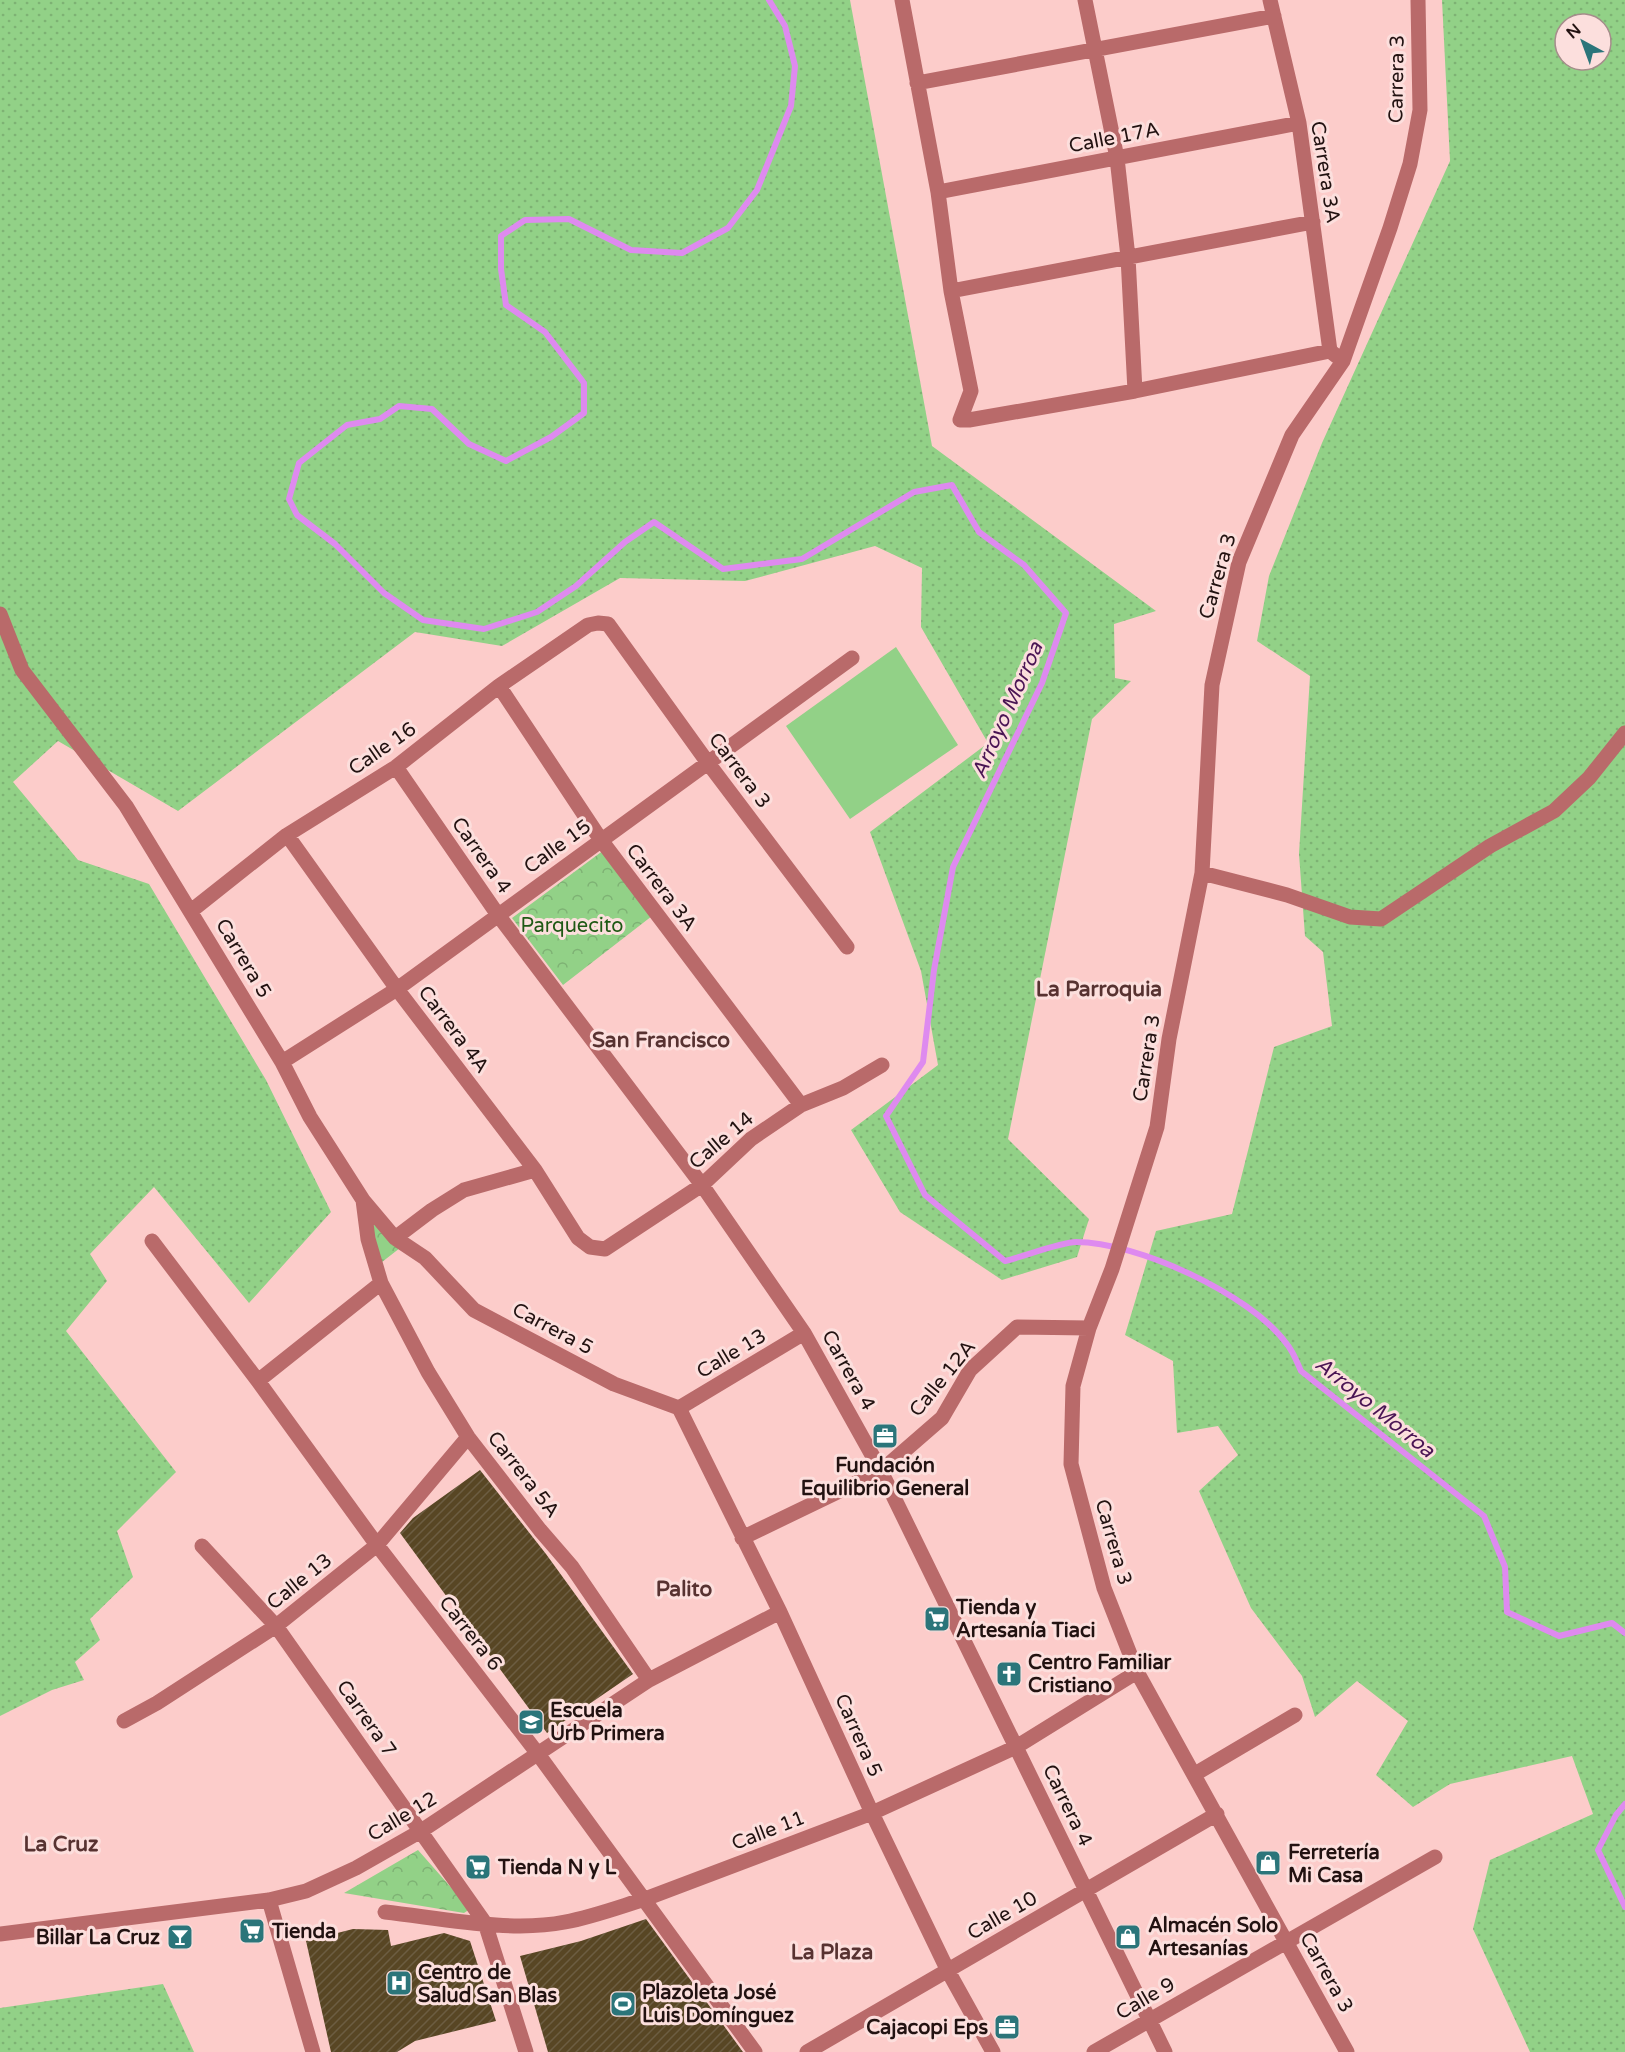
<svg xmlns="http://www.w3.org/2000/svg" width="1625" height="2052" viewBox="0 0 1625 2052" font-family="'Varela Round',sans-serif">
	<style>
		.grass { fill: url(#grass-dots); fill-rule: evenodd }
		.park { fill: url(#park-crowns) }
		.pitch { fill: #92d187 }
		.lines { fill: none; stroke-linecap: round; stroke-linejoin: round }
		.stream { stroke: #de8aef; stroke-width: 6 }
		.building { fill: url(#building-hatch) }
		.minor { stroke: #b96a6a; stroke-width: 15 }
		.labels { text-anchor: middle; stroke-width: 6; stroke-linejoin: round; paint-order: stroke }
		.street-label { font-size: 20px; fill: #221211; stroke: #fcdfdd }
		.park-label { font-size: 20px; fill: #1f5914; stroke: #fcdfdd }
		.poi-label { font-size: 20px; font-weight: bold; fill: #221211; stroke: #fcdfdd; text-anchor: start }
		.water-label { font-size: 21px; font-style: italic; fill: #4a1554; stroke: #fcdfdd }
		.neighbourhood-label { font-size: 21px; font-weight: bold; fill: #573231; stroke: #fcdfdd }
	</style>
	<defs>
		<pattern id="grass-dots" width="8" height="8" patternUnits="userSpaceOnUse" patternTransform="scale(1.5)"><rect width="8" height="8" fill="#92d187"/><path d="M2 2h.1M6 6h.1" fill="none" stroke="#7eb274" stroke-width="1.8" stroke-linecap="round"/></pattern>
		<pattern id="park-crowns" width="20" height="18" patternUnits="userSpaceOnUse" patternTransform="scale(1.5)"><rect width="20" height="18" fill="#92d187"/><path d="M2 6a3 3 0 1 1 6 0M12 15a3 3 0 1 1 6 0" fill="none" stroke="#7eb274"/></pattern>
		<pattern id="building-hatch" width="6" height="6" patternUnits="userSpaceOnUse" patternTransform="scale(1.5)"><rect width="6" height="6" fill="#584624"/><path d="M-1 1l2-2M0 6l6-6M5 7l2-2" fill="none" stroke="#6c5d42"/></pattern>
	</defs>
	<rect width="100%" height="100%" fill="#fcccca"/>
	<!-- grass -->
	<path class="grass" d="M0,0H850L932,446L1156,611L1114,624L1115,678L1131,681L1092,719L1008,1139L1089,1219L1077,1257L1002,1280L900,1212L851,1130L938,1065L921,971L870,832L988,743L921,627L922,568L875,546L745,581L620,578L502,646L415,632L178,811L58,741L13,782L78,860L149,884L266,1080L331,1212L249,1303L154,1187L90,1254L107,1281L66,1331L176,1472L117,1531L133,1577L90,1619L100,1640L75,1662L84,1680L52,1690L0,1716Z
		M1442,0H1625V2052H1530L1473,1929L1490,1860L1593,1814L1572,1756L1450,1784L1413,1807L1376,1775L1408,1721L1357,1681L1315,1717L1302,1676L1251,1608L1199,1491L1238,1455L1218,1426L1177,1433L1173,1361L1125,1335L1156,1231L1232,1214L1274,1047L1332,1026L1323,952L1305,936L1299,854L1310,676L1257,641L1269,576L1322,443L1450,161ZM1565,24H1601V60H1565Z
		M163,1984L194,2052H0V2008Z"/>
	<!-- park -->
	<path class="park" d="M604,850L652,916L563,985L512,918Z
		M371,1218L400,1248L382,1262L373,1244Z
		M418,1850L470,1909L464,1913L344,1893Z"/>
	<!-- pitch -->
	<path class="pitch" d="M896,647L958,745L850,819L786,726Z"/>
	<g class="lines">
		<!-- stream -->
		<path class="stream" d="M769,0L785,26L795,66L791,106L757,190L728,228L682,253L631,250L569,219L525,220L501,236V269L506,305L545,332L584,383V413L551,437L506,461L469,444L432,409L399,406L380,419L347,425L299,463L289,499L297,515L335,544L384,593L423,620L484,629L537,612L576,586L625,542L654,522L723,569L802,559L914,492L952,485L979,532L1024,565L1066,613L1042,683L953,867L934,970L923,1062L886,1116L925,1195L1005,1261C1022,1257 1061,1242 1076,1242C1137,1242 1250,1294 1286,1343C1293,1351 1297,1362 1301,1371L1484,1516L1505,1567L1507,1612L1559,1636L1612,1623L1625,1633
			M1625,1804L1616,1815L1598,1850L1625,1907"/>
	</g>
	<!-- building -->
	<path class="building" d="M480,1470L546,1554L633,1674L547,1733L400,1533L413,1518Z
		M646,1919L743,2052H548L520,1956L581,1941Z
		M353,1929L388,1930L391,1946L444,1933L470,1941L496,2021L415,2041L397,2052H331L306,1941Z"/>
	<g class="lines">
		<!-- minor -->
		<path class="minor" d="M902,0L938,192L951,291L971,391L960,420H969L1135,391L1330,351L1343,361
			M1085,0L1117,158L1128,257L1135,391
			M1270,0L1299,123L1330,351
			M917,83L1274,16
			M938,192L1299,123
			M951,291L1313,222
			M0,614L22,670L126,806L282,1062L310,1117L363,1200L395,1238L425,1258L474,1310L614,1384L679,1408L780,1612L872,1813L948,1971L993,2052
			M499,686L601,840L801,1105
			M396,767L498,915L702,1185L804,1333L881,1471L1165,2052
			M287,835L397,989L535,1170L578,1238L590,1247L605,1249L702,1185L751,1139L801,1105L843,1088L882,1065
			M1202,873L1287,895L1350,917L1381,919L1490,846L1554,811L1589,778L1625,733
			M191,911L287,835L396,767L499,686L588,625L598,623L608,624L708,763L847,947
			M282,1062L397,989L852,658
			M363,1200L368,1239L381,1283L428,1372L468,1437L540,1530L572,1567L649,1680
			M395,1238L432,1210L464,1190L535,1170
			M152,1241L258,1381L377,1545L538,1754L755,2052
			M258,1381L381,1283
			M679,1408L804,1333
			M742,1538L881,1471L942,1418L970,1370L1017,1327L1089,1328
			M202,1546L276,1626L485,1923L526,2052
			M124,1721L157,1703L276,1626L377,1545L468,1437
			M1195,1774L1295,1715
			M269,1900L313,2052
			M385,1912C440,1918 510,1933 565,1922C592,1917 619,1907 645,1899L872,1813L1016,1747L1137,1672
			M0,1934L269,1900L306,1891L356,1868L421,1831L649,1680L780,1612
			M807,2052L1217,1814
			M1094,2052L1435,1857
			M1347,2052L1137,1672L1104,1588L1071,1464L1073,1386L1089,1328L1112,1269L1157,1127L1169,1039L1202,873L1212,685L1239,562L1292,435L1343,361L1390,228L1410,164L1420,110L1418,0"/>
	</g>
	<!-- icons -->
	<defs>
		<g id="office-square" transform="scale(1.35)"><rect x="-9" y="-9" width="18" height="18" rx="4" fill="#2b757a" stroke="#fcdfdd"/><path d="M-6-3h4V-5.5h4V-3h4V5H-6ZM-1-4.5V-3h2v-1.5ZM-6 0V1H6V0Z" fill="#fff"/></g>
		<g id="supermarket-square" transform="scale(1.35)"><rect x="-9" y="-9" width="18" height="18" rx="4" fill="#2b757a" stroke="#fcdfdd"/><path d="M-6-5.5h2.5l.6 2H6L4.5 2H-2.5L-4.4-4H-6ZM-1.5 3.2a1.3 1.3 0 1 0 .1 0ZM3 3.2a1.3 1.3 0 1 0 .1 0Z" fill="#fff"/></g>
		<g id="church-square" transform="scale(1.35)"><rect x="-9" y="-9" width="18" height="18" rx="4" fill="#2b757a" stroke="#fcdfdd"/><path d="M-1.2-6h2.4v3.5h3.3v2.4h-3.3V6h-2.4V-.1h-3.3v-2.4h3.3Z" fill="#fff"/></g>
		<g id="school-square" transform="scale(1.35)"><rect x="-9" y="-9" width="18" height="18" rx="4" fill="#2b757a" stroke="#fcdfdd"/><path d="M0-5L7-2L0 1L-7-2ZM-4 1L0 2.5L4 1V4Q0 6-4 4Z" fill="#fff"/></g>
		<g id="shop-square" transform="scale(1.35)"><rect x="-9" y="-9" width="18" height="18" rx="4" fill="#2b757a" stroke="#fcdfdd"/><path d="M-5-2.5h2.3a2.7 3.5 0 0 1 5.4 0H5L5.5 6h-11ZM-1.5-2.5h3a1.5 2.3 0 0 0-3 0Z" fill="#fff"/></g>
		<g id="bar-square" transform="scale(1.35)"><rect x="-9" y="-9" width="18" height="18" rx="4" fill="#2b757a" stroke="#fcdfdd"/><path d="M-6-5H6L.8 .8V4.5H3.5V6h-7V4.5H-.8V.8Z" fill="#fff"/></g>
		<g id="hospital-square" transform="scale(1.35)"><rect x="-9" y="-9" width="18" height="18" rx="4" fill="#2b757a" stroke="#fcdfdd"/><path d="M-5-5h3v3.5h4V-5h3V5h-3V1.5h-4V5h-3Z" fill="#fff"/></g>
		<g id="stadium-square" transform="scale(1.35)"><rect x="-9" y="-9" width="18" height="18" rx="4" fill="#2b757a" stroke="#fcdfdd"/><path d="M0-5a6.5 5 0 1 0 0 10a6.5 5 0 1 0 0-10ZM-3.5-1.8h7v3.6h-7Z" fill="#fff"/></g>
	</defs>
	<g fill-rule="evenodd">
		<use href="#office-square" x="885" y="1436"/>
		<use href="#supermarket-square" x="937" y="1619"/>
		<use href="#church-square" x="1009" y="1674"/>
		<use href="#school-square" x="531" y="1722"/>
		<use href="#shop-square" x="1268" y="1863"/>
		<use href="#supermarket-square" x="478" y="1867"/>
		<use href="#supermarket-square" x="252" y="1931"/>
		<use href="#bar-square" x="180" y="1937"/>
		<use href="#shop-square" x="1128" y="1937"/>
		<use href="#hospital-square" x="399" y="1983"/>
		<use href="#stadium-square" x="623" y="2004"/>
		<use href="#office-square" x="1007" y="2027"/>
	</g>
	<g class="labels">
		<!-- street labels -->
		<g class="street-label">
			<text transform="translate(1396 79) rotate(-89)" y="7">Carrera 3</text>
			<text transform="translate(1114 137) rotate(-11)" y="7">Calle 17A</text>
			<text transform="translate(1326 172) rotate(81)" y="7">Carrera 3A</text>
			<text transform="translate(1217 576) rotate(-74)" y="7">Carrera 3</text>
			<text transform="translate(382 748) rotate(-35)" y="7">Calle 16</text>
			<text transform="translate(740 770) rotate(53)" y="7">Carrera 3</text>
			<text transform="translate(557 846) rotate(-36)" y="7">Calle 15</text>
			<text transform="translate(482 855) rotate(55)" y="7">Carrera 4</text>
			<text transform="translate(662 887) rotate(53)" y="7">Carrera 3A</text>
			<text transform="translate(244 958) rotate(59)" y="7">Carrera 5</text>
			<text transform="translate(454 1029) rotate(53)" y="7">Carrera 4A</text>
			<text transform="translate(1146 1058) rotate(-81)" y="7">Carrera 3</text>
			<text transform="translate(721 1140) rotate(-40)" y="7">Calle 14</text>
			<text transform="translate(553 1328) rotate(28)" y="7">Carrera 5</text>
			<text transform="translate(731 1353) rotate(-31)" y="7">Calle 13</text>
			<text transform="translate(849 1370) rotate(61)" y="7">Carrera 4</text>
			<text transform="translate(942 1378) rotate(-51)" y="7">Calle 12A</text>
			<text transform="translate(524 1474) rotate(52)" y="7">Carrera 5A</text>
			<text transform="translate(1114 1542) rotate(74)" y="7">Carrera 3</text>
			<text transform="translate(299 1581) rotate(-39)" y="7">Calle 13</text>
			<text transform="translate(471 1633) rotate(52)" y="7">Carrera 6</text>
			<text transform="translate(367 1718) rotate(55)" y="7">Carrera 7</text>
			<text transform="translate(859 1735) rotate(66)" y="7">Carrera 5</text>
			<text transform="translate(1068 1805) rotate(64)" y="7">Carrera 4</text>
			<text transform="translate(402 1816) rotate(-31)" y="7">Calle 12</text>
			<text transform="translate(768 1830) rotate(-21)" y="7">Calle 11</text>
			<text transform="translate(1002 1915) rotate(-30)" y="7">Calle 10</text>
			<text transform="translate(1327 1972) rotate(61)" y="7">Carrera 3</text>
			<text transform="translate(1145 1998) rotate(-30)" y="7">Calle 9</text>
		</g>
		<!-- park labels -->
		<g class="park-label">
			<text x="572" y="932">Parquecito</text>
		</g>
		<!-- poi labels -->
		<g class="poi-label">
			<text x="885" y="1472" text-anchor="middle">Fundación<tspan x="885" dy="23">Equilibrio General</tspan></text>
			<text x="956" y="1614">Tienda y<tspan x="956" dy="23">Artesanía Tiaci</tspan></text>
			<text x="1028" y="1669">Centro Familiar<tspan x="1028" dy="23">Cristiano</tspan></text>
			<text x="550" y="1717">Escuela<tspan x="550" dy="23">Urb Primera</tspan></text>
			<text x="1288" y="1859">Ferretería<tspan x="1288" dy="23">Mi Casa</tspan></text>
			<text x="498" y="1874">Tienda N y L</text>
			<text x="1148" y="1932">Almacén Solo<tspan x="1148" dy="23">Artesanías</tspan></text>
			<text x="272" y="1938">Tienda</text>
			<text x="160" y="1944" text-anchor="end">Billar La Cruz</text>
			<text x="418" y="1979">Centro de<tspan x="418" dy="23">Salud San Blas</tspan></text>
			<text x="642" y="1999">Plazoleta José<tspan x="642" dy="23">Luis Domínguez</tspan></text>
			<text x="988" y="2034" text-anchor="end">Cajacopi Eps</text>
		</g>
		<!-- water labels -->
		<g class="water-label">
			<text transform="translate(1007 710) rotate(-66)" y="7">Arroyo Morroa</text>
			<text transform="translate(1375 1407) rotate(39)" y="7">Arroyo Morroa</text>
		</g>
		<!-- neighbourhood labels -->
		<g class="neighbourhood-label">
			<text x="1099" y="996">La Parroquia</text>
			<text x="661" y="1047">San Francisco</text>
			<text x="684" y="1596">Palito</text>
			<text x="61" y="1851">La Cruz</text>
			<text x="832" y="1959">La Plaza</text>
		</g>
	</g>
	<!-- north arrow -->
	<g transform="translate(1583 42) rotate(319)"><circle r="28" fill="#fcdfdd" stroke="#a58d8b" stroke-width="1.5"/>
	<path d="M0-4.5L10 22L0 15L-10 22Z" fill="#2b757a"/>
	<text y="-9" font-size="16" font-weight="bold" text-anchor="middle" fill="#221211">N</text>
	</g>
</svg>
